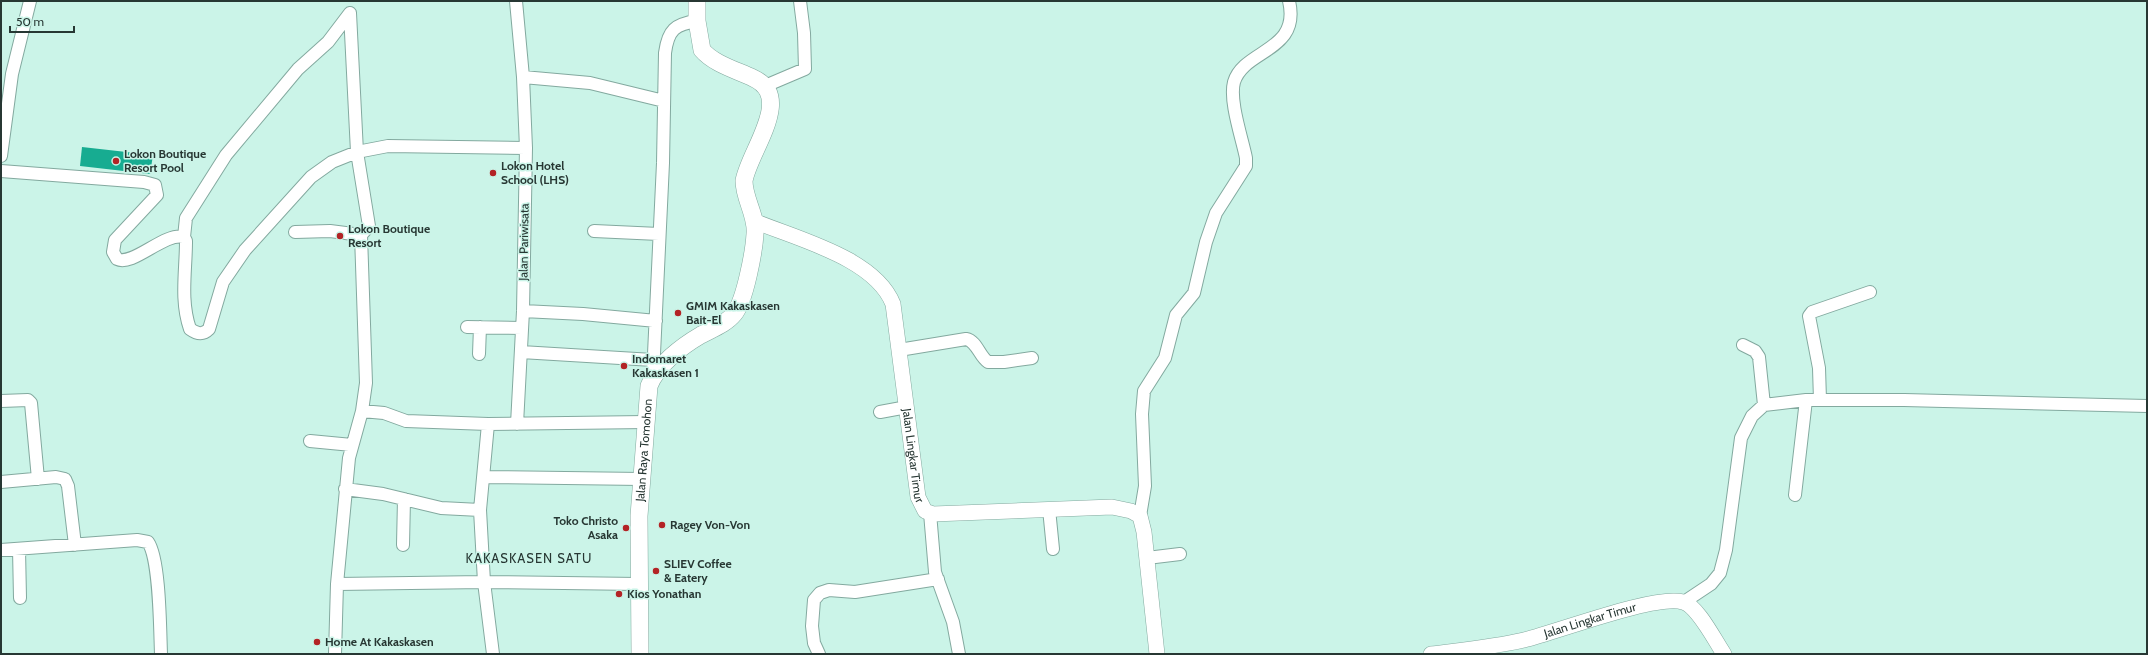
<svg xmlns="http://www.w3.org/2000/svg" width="2148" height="655" viewBox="0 0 2148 655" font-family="Cabin,sans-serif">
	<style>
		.water { fill: #17ac91 }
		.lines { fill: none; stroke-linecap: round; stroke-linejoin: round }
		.minor-casing { stroke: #83a99f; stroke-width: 14 }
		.major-casing { stroke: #83a99f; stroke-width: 16 }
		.highway-casing { stroke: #83a99f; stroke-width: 18 }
		.minor { stroke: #fff; stroke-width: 12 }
		.major { stroke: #fff; stroke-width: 15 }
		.highway { stroke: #fff; stroke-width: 17 }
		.poi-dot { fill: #b32325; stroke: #cbf4e8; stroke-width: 1.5 }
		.labels { text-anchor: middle; stroke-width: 3; stroke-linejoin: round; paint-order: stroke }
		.poi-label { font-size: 12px; font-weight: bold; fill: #273733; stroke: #cbf4e8; text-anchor: start }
		.street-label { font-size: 12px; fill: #273733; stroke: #cbf4e8 }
		.neighbourhood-label { font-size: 13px; letter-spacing: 1px; fill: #273733; stroke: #cbf4e8 }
	</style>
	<rect width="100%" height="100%" fill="#cbf4e8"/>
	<!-- water -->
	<path class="water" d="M82,147L153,155L150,174L80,166Z"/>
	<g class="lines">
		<!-- minor casing -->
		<g class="minor-casing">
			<path id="minor" d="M516,1L523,77L526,148L523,311L517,424
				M350,13L357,152L388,146L526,148
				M523,77L590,83L664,101
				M765,86L805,69L804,33L800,1
				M1,156L12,74L30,1
				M1,171L144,182L155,185L157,195L115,240L113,252L117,259C133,267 164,232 184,237L186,241C186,271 180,300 190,329C197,334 203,335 209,329L223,282L245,250L311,177L332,162L357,152L369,226L361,235L366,383L362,411L349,458L337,584L335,654
				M594,231L659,234
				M295,232L330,231L361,235
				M184,237L186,218L226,155L298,69L328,42L350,13
				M523,311L583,314L656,321
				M467,327L522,328
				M1743,345L1755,351L1759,357L1764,405
				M899,350L966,339C977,341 979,356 988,362H1004L1032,358
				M521,352L653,360
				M479,354L480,327
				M653,375L663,163L665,53C668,30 675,24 697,21
				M1820,400L1819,368L1809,316L1812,312L1870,292
				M1,401L28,400L31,403L38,479
				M362,411L384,413L406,421L488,424L646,422
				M880,412L907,407
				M488,424L480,510L484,582L493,654
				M310,441L352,445
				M483,477L642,479
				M1,482L56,477L65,479L68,486L75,545
				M345,489L383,494L441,508L480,510
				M1795,495L1806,400
				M1049,509L1053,549
				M930,513L935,572L953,622L959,654
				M1140,516L1145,486L1142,414L1144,391L1165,358L1176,315L1194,293L1206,242L1216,213L1246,166V158C1242,138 1229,101 1234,82C1244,49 1301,52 1289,1
				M403,545L404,499
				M19,549L20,598
				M1,550L137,540L148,542C160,559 160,630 161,654
				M1147,558L1180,554
				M337,584L484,582L638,584
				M1684,602L1711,584L1720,573L1726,550L1741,438L1752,416L1764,405L1806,400H1904L2147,406
				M819,654L814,643L812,626L814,600L820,593L829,590L855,592L938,579"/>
		</g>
		<!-- major casing -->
		<g class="major-casing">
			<g id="major">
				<path id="s1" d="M754,221C797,239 875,258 893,304L918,497L925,511L933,514L1112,507L1131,511L1140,516L1144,532L1157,654"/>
				<path id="s2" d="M1431,654C1462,650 1494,647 1524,640C1557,632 1656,594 1683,602C1698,606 1715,641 1724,654"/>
			</g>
		</g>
		<!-- highway casing -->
		<g class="highway-casing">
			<g id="highway">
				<path id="s3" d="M640,654L639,516L649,386C657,365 682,346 701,335C712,329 726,324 734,314C745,301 754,251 755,234C757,216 744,199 744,181C749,151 795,97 753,78C736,70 714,64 702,50L697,21V1"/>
			</g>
		</g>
		<!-- minor -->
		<use href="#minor" class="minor"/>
		<!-- major -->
		<use href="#major" class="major"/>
		<!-- highway -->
		<use href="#highway" class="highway"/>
	</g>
	<!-- markers -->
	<g class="poi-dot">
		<circle cx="116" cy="161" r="4"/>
		<circle cx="493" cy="173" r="4"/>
		<circle cx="340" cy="236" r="4"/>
		<circle cx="678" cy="313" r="4"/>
		<circle cx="624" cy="366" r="4"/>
		<circle cx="662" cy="525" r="4"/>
		<circle cx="626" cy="528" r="4"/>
		<circle cx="656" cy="571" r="4"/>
		<circle cx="619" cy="594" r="4"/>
		<circle cx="317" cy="642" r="4"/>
	</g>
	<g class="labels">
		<!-- poi labels -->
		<g class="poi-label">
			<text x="124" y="158">Lokon Boutique<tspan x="124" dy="14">Resort Pool</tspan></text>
			<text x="501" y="170">Lokon Hotel<tspan x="501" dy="14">School (LHS)</tspan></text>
			<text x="348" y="233">Lokon Boutique<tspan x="348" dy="14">Resort</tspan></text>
			<text x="686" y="310">GMIM Kakaskasen<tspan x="686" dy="14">Bait-El</tspan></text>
			<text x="632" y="363">Indomaret<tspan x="632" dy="14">Kakaskasen 1</tspan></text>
			<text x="618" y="525" text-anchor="end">Toko Christo<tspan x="618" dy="14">Asaka</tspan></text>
			<text x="670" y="529">Ragey Von-Von</text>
			<text x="664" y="568">SLIEV Coffee<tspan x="664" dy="14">&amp; Eatery</tspan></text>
			<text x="627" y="598">Kios Yonathan</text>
			<text x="325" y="646">Home At Kakaskasen</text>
		</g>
		<!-- street labels -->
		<g class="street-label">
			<text transform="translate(524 242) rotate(-89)" y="4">Jalan Pariwisata</text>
			<text dy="4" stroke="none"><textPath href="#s3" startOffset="204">Jalan Raya Tomohon</textPath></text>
			<text dy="4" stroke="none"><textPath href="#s1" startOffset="319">Jalan Lingkar Timur</textPath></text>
			<text dy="4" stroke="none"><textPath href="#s2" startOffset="163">Jalan Lingkar Timur</textPath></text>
		</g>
		<!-- neighbourhood labels -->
		<g class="neighbourhood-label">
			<text x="529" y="563">KAKASKASEN SATU</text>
		</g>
	</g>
	<!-- border -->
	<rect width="2148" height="655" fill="none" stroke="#273733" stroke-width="4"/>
	<!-- scale -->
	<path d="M10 26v6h64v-6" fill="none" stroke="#273733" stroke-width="2"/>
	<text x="16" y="26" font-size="12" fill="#273733" stroke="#cbf4e8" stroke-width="3" paint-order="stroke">50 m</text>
</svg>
